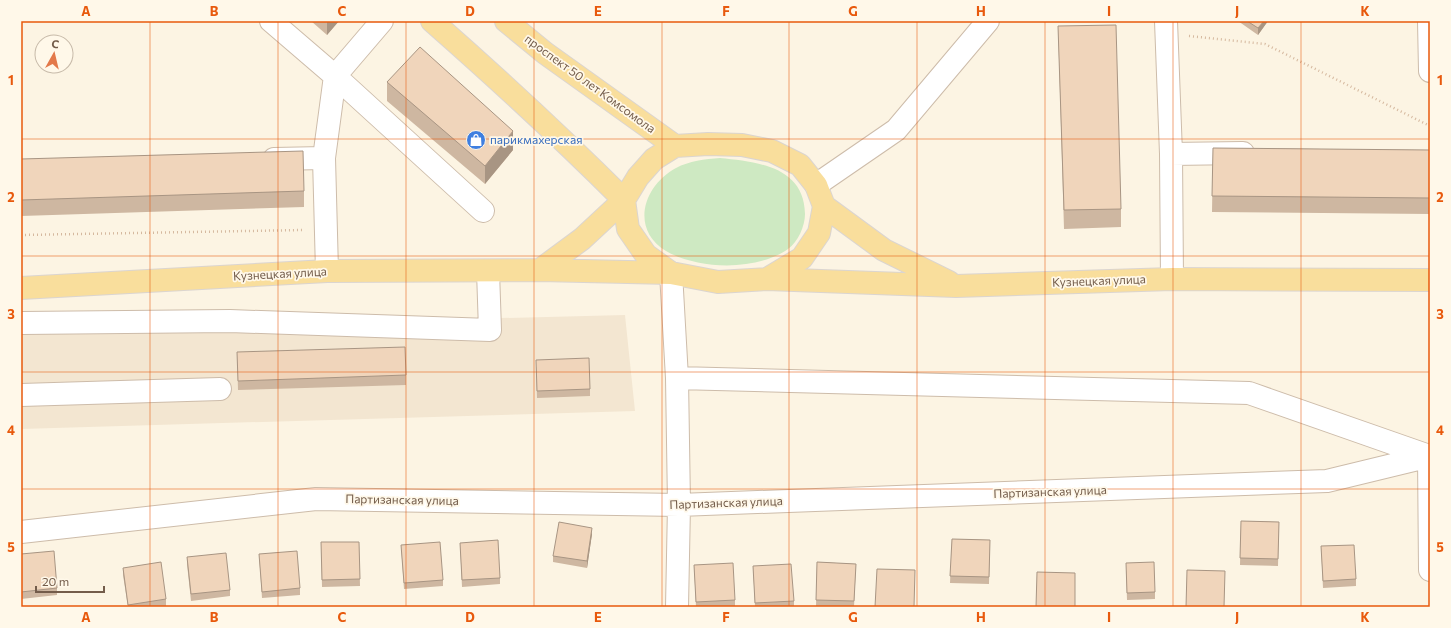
<svg xmlns="http://www.w3.org/2000/svg" width="1451" height="628" viewBox="0 0 1451 628" font-family="Commissioner,sans-serif">
	<style>
		.residential { fill: #f3e6d1 }
		.green { fill: #cee9c2 }
		.lines { fill: none; stroke-linecap: round; stroke-linejoin: round }
		.minor-casing { stroke: #cdbcaa; stroke-width: 24 }
		.major-casing { stroke: #dbd5d0; stroke-width: 24 }
		.path { stroke: #d5b89e; stroke-width: 2.5; stroke-dasharray: 1 3; stroke-linecap: butt }
		.minor { stroke: #fff; stroke-width: 22 }
		.major { stroke: #f9de9c; stroke-width: 22 }
		.wall { fill: #ceb7a1 }
		.shaded-wall { fill: #a89583 }
		.building { fill: #f0d5bb; stroke: #a89583 }
		.grid { fill: none; stroke: #e8590c; stroke-width: 1; stroke-opacity: 0.55 }
		.labels { text-anchor: middle; stroke-width: 3.5; stroke-linejoin: round; paint-order: stroke }
		.street-label { font-size: 12px; fill: #735c4a; stroke: #fff8e9 }
		.shop-label { font-size: 12px; fill: #366cbe; stroke: #fff8e9; text-anchor: start }
		.neatline { fill: none; stroke: #e8590c; stroke-width: 1.5 }
		.grid-label { font-size: 13px; text-anchor: middle; font-weight: bold; fill: #e8590c }
	</style>
	<rect width="100%" height="100%" fill="#fcf4e3"/>
	<!-- residential -->
	<path class="residential" d="M625,315L635,411L21,429V330Z"/>
	<!-- green -->
	<path class="green" d="M720,158C757,162 804,166 805,214C805,226 798,242 788,249C757,271 699,270 666,251C630,229 643,186 676,168C689,161 705,159 720,158Z"/>
	<g class="lines">
		<!-- minor casing -->
		<g class="minor-casing">
			<path id="minor" d="M271,21L335,76L483,211
				M1166,21L1171,154L1172,279
				M1429,21L1430,71
				M1171,154L1243,153
				M274,159L324,158
				M816,185L896,130L988,21
				M327,271L324,158L335,76L382,21
				M671,273L677,378L679,505L677,607
				M21,323L230,321L490,330L488,271
				M677,378L1249,393L1429,456L1430,570
				M21,395L220,389
				M21,532L316,499L679,505L1327,481L1430,456"/>
		</g>
		<!-- major casing -->
		<g class="major-casing">
			<path id="major" d="M432,21C498,79 562,138 624,200L582,239L540,270
				M506,21L545,53L675,146
				M824,206L884,250L949,282
				M767,279L802,258L819,233L824,206L816,185L800,165L772,151L742,145L708,144L675,146L654,159L638,177L624,200L628,229L646,255L671,273L718,282L767,279L956,286L1172,279L1430,280
				M21,288L327,271L540,270L671,273"/>
		</g>
		<!-- path -->
		<path class="path" d="M1189,36L1265,44L1430,126
			M21,235L304,230"/>
		<!-- minor -->
		<use href="#minor" class="minor"/>
		<!-- major -->
		<use href="#major" class="major"/>
	</g>
	<!-- wall -->
	<path class="wall" d="M311,21H339L327,35Z
		M1238,21H1268L1258,35Z
		M1058,26L1121,209V227L1064,229Z
		M387,82L513,150L485,184L387,101Z
		M1213,148L1430,150V214L1212,212Z
		M21,159L304,191V207L21,216Z
		M237,352L406,375V385L238,390Z
		M536,367L590,389V396L537,398Z
		M1241,521L1279,522L1278,566L1240,565Z
		M592,534L587,568L553,562V556Z
		M952,539L990,540L989,584L950,583Z
		M321,542H359L360,586L322,587Z
		M460,543L500,578V584L462,587Z
		M401,545L443,580V586L404,589Z
		M1321,546L1356,579V586L1323,588Z
		M21,554L57,588V595L21,599Z
		M259,554L300,588V595L262,598Z
		M187,557L230,590V596L191,601L187,564Z
		M817,562L856,564L854,607H816Z
		M694,565L735,600V607H696Z
		M753,566L794,601V607H755Z
		M123,568L166,599V606L158,607H128L123,575Z
		M1126,570L1155,592V599L1127,600Z"/>
	<!-- shaded-wall -->
	<path class="shaded-wall" d="M327,21H339L327,35Z
		M1264,21H1268L1258,35V28Z
		M513,131V150L485,184V166Z
		M592,528V534L587,568V561Z"/>
	<!-- building -->
	<path class="building" d="M1247,21H1264L1258,28Z
		M1116,25L1121,209L1064,210L1058,26Z
		M420,47L513,131L485,166L387,82Z
		M1213,148L1430,150V198L1212,196Z
		M303,151L304,191L21,200V159Z
		M405,347L406,375L238,381L237,352Z
		M589,358L590,389L537,391L536,360Z
		M1241,521L1279,522L1278,559L1240,558Z
		M559,522L592,528L587,561L553,556Z
		M952,539L990,540L989,577L950,576Z
		M498,540L500,578L462,580L460,543Z
		M321,542H359L360,579L322,580Z
		M440,542L443,580L404,583L401,545Z
		M1354,545L1356,579L1323,581L1321,546Z
		M54,551L57,588L21,592V554Z
		M297,551L300,588L262,592L259,554Z
		M226,553L230,590L191,594L187,557Z
		M161,562L166,599L128,605L123,568Z
		M817,562L856,564L854,601L816,600Z
		M1154,562L1155,592L1127,593L1126,563Z
		M733,563L735,600L696,602L694,565Z
		M791,564L794,601L755,603L753,566Z
		M877,569L915,570L914,607H875Z
		M1187,570L1225,571L1224,607H1186Z
		M1037,572L1075,573V607H1036Z"/>
	<!-- grid -->
	<path class="grid" d="M150,21V607M278,21V607M406,21V607M534,21V607M662,21V607M789,21V607M917,21V607M1045,21V607M1173,21V607M1301,21V607M21,139H1430M21,256H1430M21,372H1430M21,489H1430"/>
	<!-- icons -->
	<defs>
		<g id="shop-disc" transform="scale(1)"><circle r="9.5" fill="#3f7fe0" stroke="#fff8e9"/><path d="M-5-2.5h2.3a2.7 3.5 0 0 1 5.4 0H5L5.5 6h-11ZM-1.5-2.5h3a1.5 2.3 0 0 0-3 0Z" fill="#fff"/></g>
	</defs>
	<g fill-rule="evenodd">
		<use href="#shop-disc" x="476" y="140"/>
	</g>
	<g class="labels">
		<!-- street labels -->
		<g class="street-label">
			<text transform="translate(590 84) rotate(36)" y="4">проспект 50 лет Комсомола</text>
			<text transform="translate(280 274) rotate(-3)" y="4">Кузнецкая улица</text>
			<text transform="translate(1099 281) rotate(-2)" y="4">Кузнецкая улица</text>
			<text transform="translate(1050 492) rotate(-2)" y="4">Партизанская улица</text>
			<text transform="translate(402 500) rotate(1)" y="4">Партизанская улица</text>
			<text transform="translate(726 503) rotate(-2)" y="4">Партизанская улица</text>
		</g>
		<!-- shop labels -->
		<g class="shop-label">
			<text x="490" y="144">парикмахерская</text>
		</g>
	</g>
	<!-- border -->
	<rect width="1451" height="628" fill="none" stroke="#fff8e9" stroke-width="44"/>
	<!-- north arrow -->
	<g transform="translate(54 54) rotate(8)"><circle r="19" fill="#fff8e9" stroke="#c7baa9"/>
	<path d="M0-3L7 15L0 10L-7 15Z" fill="#e3794a"/>
	<text y="-6" font-size="11" font-weight="bold" text-anchor="middle" fill="#735c4a">С</text>
	</g>
	<!-- scale -->
	<path d="M36 586v6h68v-6" fill="none" stroke="#735c4a" stroke-width="2"/>
	<text x="42" y="586" font-size="12" fill="#735c4a" stroke="#fff8e9" stroke-width="3" paint-order="stroke">20 m</text>
	<rect x="22" y="22" width="1407" height="584" class="neatline"/>
	<g class="grid-label">
		<text x="86" y="16">A</text>
		<text x="214" y="16">B</text>
		<text x="342" y="16">C</text>
		<text x="470" y="16">D</text>
		<text x="598" y="16">E</text>
		<text x="726" y="16">F</text>
		<text x="853" y="16">G</text>
		<text x="981" y="16">H</text>
		<text x="1109" y="16">I</text>
		<text x="1237" y="16">J</text>
		<text x="1365" y="16">K</text>
		<text x="11" y="85">1</text>
		<text x="1440" y="85">1</text>
		<text x="11" y="202">2</text>
		<text x="1440" y="202">2</text>
		<text x="11" y="319">3</text>
		<text x="1440" y="319">3</text>
		<text x="11" y="435">4</text>
		<text x="1440" y="435">4</text>
		<text x="11" y="552">5</text>
		<text x="1440" y="552">5</text>
		<text x="86" y="622">A</text>
		<text x="214" y="622">B</text>
		<text x="342" y="622">C</text>
		<text x="470" y="622">D</text>
		<text x="598" y="622">E</text>
		<text x="726" y="622">F</text>
		<text x="853" y="622">G</text>
		<text x="981" y="622">H</text>
		<text x="1109" y="622">I</text>
		<text x="1237" y="622">J</text>
		<text x="1365" y="622">K</text>
	</g>
</svg>
